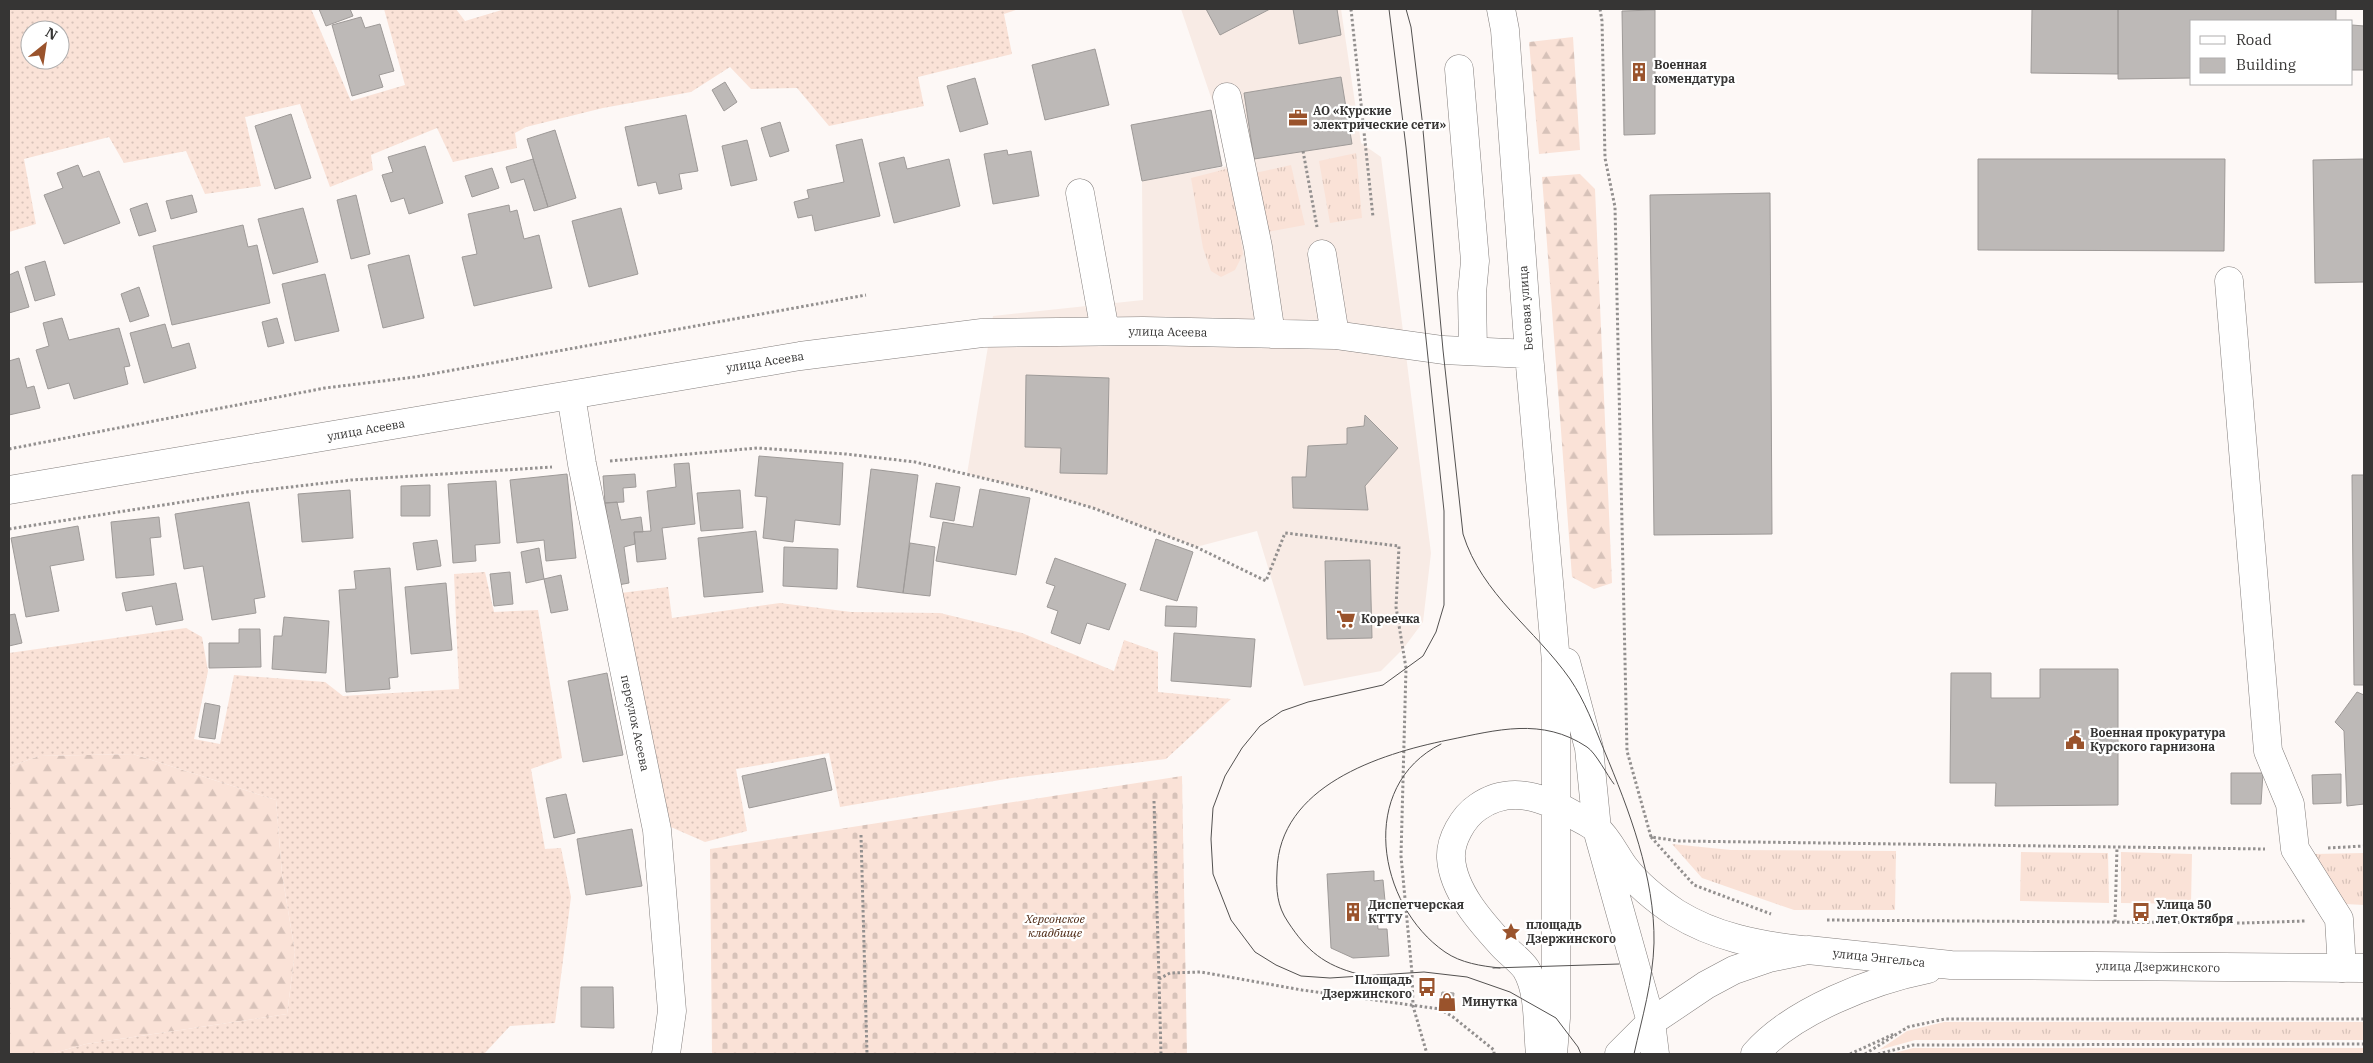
<svg xmlns="http://www.w3.org/2000/svg" width="2373" height="1063" viewBox="0 0 2373 1063" font-family="'IBM Plex Serif',serif">
	<style>
		.built { fill: #f8ebe5 }
		.grass { fill: url(#grass-tufts) }
		.forest { fill: url(#forest-firs) }
		.cemetery { fill: url(#cemetery-stones) }
		.garden { fill: url(#garden-dots); fill-rule: evenodd }
		.building { fill: #bdb9b7; stroke: #9e9a98 }
		.lines { fill: none; stroke-linecap: round; stroke-linejoin: round }
		.minor-casing { stroke: #837e7c; stroke-width: 29 }
		.major-casing { stroke: #837e7c; stroke-width: 29 }
		.path { stroke: #93908f; stroke-width: 3; stroke-dasharray: 2.5 2.5; stroke-linecap: butt }
		.minor { stroke: #fff; stroke-width: 28 }
		.major { stroke: #fff; stroke-width: 28 }
		.tram { stroke: #535150; stroke-width: 1 }
		.labels { text-anchor: middle; stroke-width: 4.5; stroke-linejoin: round; paint-order: stroke }
		.poi-label { font-size: 12px; font-weight: bold; fill: #363534; stroke: #fff; text-anchor: start }
		.street-label { font-size: 12px; fill: #363534; stroke: #fff }
		.park-label { font-size: 12px; font-style: italic; fill: #451f09; stroke: #fff }
	</style>
	<defs>
		<pattern id="grass-tufts" width="24" height="20" patternUnits="userSpaceOnUse" patternTransform="scale(1.25)"><rect width="24" height="20" fill="#fae2d7"/><path d="M3 7l-1-3M5 7V3M7 7l1-3M15 17l-1-3M17 17v-4M19 17l1-3" fill="none" stroke="#d7c2b9"/></pattern>
		<pattern id="forest-firs" width="22" height="20" patternUnits="userSpaceOnUse" patternTransform="scale(1.25)"><rect width="22" height="20" fill="#fae2d7"/><path d="M5 1l3.5 6h-7zM16 11l3.5 6h-7z" fill="#d7c2b9"/></pattern>
		<pattern id="cemetery-stones" width="16" height="16" patternUnits="userSpaceOnUse" patternTransform="scale(1.25)"><rect width="16" height="16" fill="#fae2d7"/><path d="M2 7V4a2 2 0 0 1 4 0v3zM10 15v-3a2 2 0 0 1 4 0v3z" fill="#d7c2b9"/></pattern>
		<pattern id="garden-dots" width="8" height="8" patternUnits="userSpaceOnUse" patternTransform="scale(1.25)"><rect width="8" height="8" fill="#fae2d7"/><path d="M2 2h.1M6 6h.1" fill="none" stroke="#d7c2b9" stroke-width="1.8" stroke-linecap="round"/></pattern>
	</defs>
	<rect width="100%" height="100%" fill="#fdf8f6"/>
	<!-- built -->
	<path class="built" d="M1181,9H1341L1361,143L1381,157L1431,553L1423,622L1403,649L1381,671L1304,686L1257,531L1196,547L1093,508L1029,489L967,474L993,316L1143,300L1142,181L1234,165Z"/>
	<!-- grass -->
	<path class="grass" d="M1356,153L1362,218L1330,223L1319,161Z
		M1291,165L1305,225L1268,232L1255,173Z
		M1230,168L1243,254L1235,270L1221,277L1211,271L1203,248L1191,178Z
		M1672,844L1731,850L1896,851L1895,910H1794L1702,878Z
		M2021,852L2108,853L2109,903L2020,901Z
		M2121,852L2192,854L2191,904L2121,903Z
		M2364,853V905L2345,904L2314,854Z
		M1944,1022H2364V1040H1915L1879,1050L1907,1031Z
		M1913,1048H2364V1054H1891Z"/>
	<!-- forest -->
	<path class="forest" d="M1573,37L1580,150L1539,154L1529,42Z
		M1580,174L1595,189L1612,583L1594,589L1572,577L1542,177Z
		M133,754L276,800L282,874L295,952L287,1014L86,1044L50,1054H9V767L39,756Z"/>
	<!-- cemetery -->
	<path class="cemetery" d="M1182,776L1187,1054H712L710,849Z"/>
	<!-- garden -->
	<path class="garden" d="M9,9H311L351,101L405,85L384,9H456L465,21L505,9H1019L1004,14L1012,54L918,77L924,106L829,126L797,88L751,89L730,67L691,92L603,108L526,127L515,133L517,148L453,162L437,128L371,155L373,170L330,187L300,104L245,117L261,186L205,194L186,151L124,163L109,137L24,159L36,224L9,232ZM30,30H60V60H30Z
		M485,572L494,612L538,610L562,758L531,769L545,849L561,848L571,897L555,1023L510,1026L484,1054H50L86,1044L287,1014L295,952L282,874L276,800L133,754L39,756L9,767V653L186,628L202,637L208,671L194,739L220,744L234,675L325,682L343,696L459,689L454,574Z
		M668,587L672,618L780,603L851,612L940,613L1022,633L1114,671L1124,640L1158,652V692L1231,699L1166,759L1012,778L840,807L829,753L736,769L747,831L705,842L664,824L621,593Z"/>
	<!-- building -->
	<path class="building" d="M319,9H350L353,16L326,26Z
		M1206,9H1270L1220,35Z
		M1293,9H1337L1341,35L1299,44Z
		M2032,9H2118V74L2031,73Z
		M2118,9H2336V21H2192V78L2118,79Z
		M1655,10V134L1624,135L1622,11Z
		M361,17L365,28L380,24L394,71L379,75L383,87L352,96L332,25Z
		M2352,25L2364,26V70H2352Z
		M1095,49L1109,105L1045,120L1032,65Z
		M1341,77L1352,144L1254,159L1244,93Z
		M975,78L988,124L960,132L947,86Z
		M725,82L737,102L724,111L712,90Z
		M1211,110L1222,166L1142,181L1131,125Z
		M291,114L311,178L275,189L255,126Z
		M686,115L698,171L679,174L682,189L659,194L656,182L638,186L625,127Z
		M780,122L789,151L770,157L761,128Z
		M555,130L576,198L548,207L527,139Z
		M862,139L880,216L815,231L812,215L798,218L794,202L809,198L807,190L844,182L836,145Z
		M747,140L757,180L731,186L722,146Z
		M425,146L443,203L409,214L404,198L391,202L382,175L393,172L388,157Z
		M1007,150L1008,155L1031,151L1039,196L993,204L984,154Z
		M904,157L907,169L949,159L960,206L894,223L879,163Z
		M533,159L548,207L534,211L524,179L511,183L506,167Z
		M1978,159H2225L2224,251L1978,250Z
		M2364,159V282L2315,283L2313,160Z
		M78,165L83,177L99,171L120,223L64,244L44,195L63,188L57,173Z
		M492,168L499,188L472,197L465,176Z
		M1770,193L1772,534L1654,535L1650,195Z
		M192,195L197,212L171,219L166,201Z
		M356,195L370,254L351,259L337,200Z
		M147,203L156,231L139,236L130,209Z
		M509,205L510,212L517,210L524,239L539,235L552,288L474,306L462,257L477,254L468,214Z
		M303,208L318,262L273,274L258,219Z
		M621,208L638,274L589,287L572,221Z
		M243,225L248,247L257,245L270,303L172,325L153,246Z
		M409,255L424,318L383,328L368,265Z
		M45,261L55,295L35,301L25,267Z
		M18,271L29,307L9,313V275Z
		M325,274L339,331L295,341L282,284Z
		M139,287L149,316L130,322L121,294Z
		M62,318L69,340L119,328L130,366L124,367L128,384L74,399L69,383L48,389L36,350L49,346L43,323Z
		M277,318L284,343L268,347L262,322Z
		M165,324L172,348L189,343L196,368L144,383L130,333Z
		M19,358L27,388L34,386L40,408L9,415V361Z
		M1026,375L1109,378L1107,474L1060,473L1061,448L1025,447Z
		M1365,415L1398,448L1365,486L1368,510L1293,508L1292,477H1306L1308,446L1347,444V428L1364,426Z
		M759,456L843,463L840,525L795,520L793,542L763,538L767,497L755,496Z
		M689,463L695,524L662,528L666,559L637,562L634,532L651,531L647,491L676,487L674,464Z
		M871,469L918,475L903,593L857,587Z
		M567,474L576,558L546,561L544,540L517,543L510,480Z
		M635,474L636,487L623,488L624,502L605,503L603,476Z
		M2352,475H2364V685H2354Z
		M496,481L500,543L475,545L476,561L453,563L448,484Z
		M936,483L960,487L954,521L930,517Z
		M430,485V516H401V486Z
		M980,489L1030,498L1016,575L936,561L943,522L973,527Z
		M350,490L353,538L302,542L298,494Z
		M740,490L743,528L701,531L697,493Z
		M249,502L265,597L254,599L256,613L212,620L203,566L184,569L175,514Z
		M617,502L621,520L641,517L643,532H634L635,544L624,547L629,583L618,585L605,503Z
		M159,517L161,537L150,538L154,575L116,578L111,522Z
		M78,526L84,560L50,566L59,611L26,617L11,538Z
		M756,531L763,592L704,597L698,538Z
		M1156,539L1193,552L1177,601L1140,590Z
		M437,540L441,566L417,570L413,543Z
		M910,543L935,547L930,596L903,593Z
		M784,547L838,549L837,589L783,586Z
		M539,548L544,579L526,583L521,552Z
		M1055,558L1126,584L1109,630L1087,623L1080,644L1051,633L1058,611L1047,607L1055,586L1046,583Z
		M1370,560L1372,638L1327,639L1325,561Z
		M390,568L398,677L389,678L390,689L346,692L339,590L356,589L354,571Z
		M510,572L513,604L494,606L490,574Z
		M561,575L568,610L551,613L544,579Z
		M176,583L183,620L156,625L152,606L126,611L122,593Z
		M446,583L452,650L411,654L405,587Z
		M1166,606L1197,607L1196,627L1165,626Z
		M15,614L22,643L9,646V615Z
		M284,617L329,621L326,673L272,669L274,636H282Z
		M239,629H260L261,667L209,668V643H239Z
		M1174,633L1255,639L1251,687L1171,681Z
		M2040,669H2118V805L1995,806L1996,783H1950L1951,673H1991V698H2040Z
		M607,673L623,755L583,762L568,681Z
		M2357,692L2364,695V804L2347,806L2344,731L2335,722Z
		M205,703L220,706L215,739L199,737Z
		M825,758L832,790L749,808L742,776Z
		M2231,773H2263L2261,804H2231Z
		M2341,774V803L2313,804L2312,775Z
		M566,794L575,833L554,838L546,798Z
		M632,829L642,886L586,895L577,839Z
		M1374,871V881L1383,880L1385,901L1376,902L1378,929H1387L1389,956L1353,958L1331,948L1327,874Z
		M581,987H613L614,1028L581,1027Z
		M1442,992L1454,993L1452,1009L1439,1007Z"/>
	<g class="lines">
		<!-- minor casing -->
		<g class="minor-casing">
			<path id="minor" d="M1501,9L1505,30L1529,354L1556,662V1018L1553,1054
				M1459,69L1475,261L1472,293L1473,351
				M1227,97L1258,247L1271,334
				M1080,193L1105,331
				M1322,254L1335,335
				M2229,281L2268,751L2290,804L2295,849L2339,919L2342,968
				M571,395L582,464L657,830L672,1011L666,1054
				M9,490L800,356L982,333L1143,331L1335,335L1443,350L1529,354
				M1566,662L1589,748L1597,829L1651,1022L1655,1054
				M1540,1054C1537,1028 1540,992 1526,969C1520,960 1509,953 1502,945C1481,922 1453,891 1451,858C1450,840 1463,817 1478,807C1511,784 1546,798 1577,817C1583,820 1590,824 1596,828C1608,838 1616,856 1625,868C1638,885 1658,901 1676,913C1715,937 1757,945 1802,950"/>
		</g>
		<!-- major casing -->
		<g class="major-casing">
			<path id="major" d="M1619,1054L1651,1022L1706,985L1734,970L1769,958L1808,950L1951,965L2364,968
				M1755,1054C1792,1011 1873,980 1928,969"/>
		</g>
		<!-- path -->
		<path class="path" d="M1351,9L1373,217
			M1600,9L1602,21L1605,158L1615,207L1627,751L1651,837L1679,841L2265,849
			M1303,151L1317,227
			M9,449L325,388L415,377L866,295
			M610,461L757,448L846,454L915,462L1029,489L1093,508L1196,547L1266,581L1285,533L1399,546L1396,607L1406,668L1401,856L1412,973L1413,1006L1427,1054
			M9,529L247,492L351,480L552,467
			M1154,801L1159,979
			M861,835L867,1054
			M1651,837L1694,885L1771,914
			M2328,848L2364,846
			M1827,920L2243,923L2305,921
			M2115,922L2117,847
			M1161,1054L1159,979L1170,973L1201,972L1302,990L1440,1009L1453,1017L1494,1050V1054
			M1850,1054L1894,1034
			M1865,1054L1908,1027L1945,1019H2364
			M1878,1054L1913,1045L2364,1044"/>
		<!-- minor -->
		<use href="#minor" class="minor"/>
		<!-- major -->
		<use href="#major" class="major"/>
		<!-- tram -->
		<path class="tram" d="M1389,9L1406,147L1444,511V605L1436,632L1423,656L1383,685L1308,702L1282,711L1260,726L1242,748L1225,776L1213,808L1211,839L1213,874L1231,920L1255,952L1276,965L1301,976L1330,978L1424,972L1467,977L1510,992L1556,1018L1578,1047L1581,1054
			M1406,9L1411,27L1422,119L1443,350L1463,534C1482,595 1535,629 1570,679C1585,701 1594,726 1604,750C1629,810 1655,877 1654,943C1653,981 1642,1018 1634,1054
			M1441,744C1357,786 1377,905 1445,952C1461,963 1481,966 1500,968
			M1493,968L1619,964
			M1358,974C1324,965 1307,951 1288,922C1277,906 1276,890 1277,871C1279,786 1379,754 1448,740C1497,730 1542,717 1587,747C1596,753 1607,775 1614,784"/>
	</g>
	<!-- icons -->
	<defs>
		<g id="building-bare" transform="scale(1.5)"><path d="M-4-6H4V6H1V3H-1V6H-4ZM-2.5-4.3h1.7v1.8h-1.7ZM.8-4.3h1.7v1.8H.8ZM-2.5-1h1.7V.8h-1.7ZM.8-1h1.7V.8H.8Z" fill="#9a532c" stroke="#fff" stroke-width="2.5" paint-order="stroke"/></g>
		<g id="office-bare" transform="scale(1.5)"><path d="M-6-3h4V-5.5h4V-3h4V5H-6ZM-1-4.5V-3h2v-1.5ZM-6 0V1H6V0Z" fill="#9a532c" stroke="#fff" stroke-width="2.5" paint-order="stroke"/></g>
		<g id="supermarket-bare" transform="scale(1.5)"><path d="M-6-5.5h2.5l.6 2H6L4.5 2H-2.5L-4.4-4H-6ZM-1.5 3.2a1.3 1.3 0 1 0 .1 0ZM3 3.2a1.3 1.3 0 1 0 .1 0Z" fill="#9a532c" stroke="#fff" stroke-width="2.5" paint-order="stroke"/></g>
		<g id="civic-bare" transform="scale(1.5)"><path d="M-.6-6.5H3V-4.5H.6V-3L4-1V1h2V6H-6V1h2V-1L-.6-3ZM-1.2 2.5V6h2.4V2.5Z" fill="#9a532c" stroke="#fff" stroke-width="2.5" paint-order="stroke"/></g>
		<g id="bus-bare" transform="scale(1.5)"><path d="M-5-6H5V4H4V6H2V4H-2V6H-4V4H-5ZM-3.5-4V0h7V-4ZM-3.5 1.2v1.5H-2V1.2ZM2 1.2v1.5H3.5V1.2Z" fill="#9a532c" stroke="#fff" stroke-width="2.5" paint-order="stroke"/></g>
		<g id="sight-bare" transform="scale(1.5)"><path d="M0-6L1.8-2.2L6-1.7L2.9 1.2L3.7 5.4L0 3.3L-3.7 5.4L-2.9 1.2L-6-1.7L-1.8-2.2Z" fill="#9a532c" stroke="#fff" stroke-width="2.5" paint-order="stroke"/></g>
		<g id="shop-bare" transform="scale(1.5)"><path d="M-5-2.5h2.3a2.7 3.5 0 0 1 5.4 0H5L5.5 6h-11ZM-1.5-2.5h3a1.5 2.3 0 0 0-3 0Z" fill="#9a532c" stroke="#fff" stroke-width="2.5" paint-order="stroke"/></g>
	</defs>
	<g fill-rule="evenodd">
		<use href="#building-bare" x="1639" y="72"/>
		<use href="#office-bare" x="1298" y="118"/>
		<use href="#supermarket-bare" x="1346" y="619"/>
		<use href="#civic-bare" x="2075" y="740"/>
		<use href="#building-bare" x="1353" y="912"/>
		<use href="#bus-bare" x="2141" y="912"/>
		<use href="#sight-bare" x="1511" y="932"/>
		<use href="#bus-bare" x="1427" y="987"/>
		<use href="#shop-bare" x="1447" y="1002"/>
	</g>
	<g class="labels">
		<!-- poi labels -->
		<g class="poi-label">
			<text x="1654" y="69">Военная<tspan x="1654" dy="14">комендатура</tspan></text>
			<text x="1313" y="115">АО «Курские<tspan x="1313" dy="14">электрические сети»</tspan></text>
			<text x="1361" y="623">Кореечка</text>
			<text x="2090" y="737">Военная прокуратура<tspan x="2090" dy="14">Курского гарнизона</tspan></text>
			<text x="1368" y="909">Диспетчерская<tspan x="1368" dy="14">КТТУ</tspan></text>
			<text x="2156" y="909">Улица 50<tspan x="2156" dy="14">лет Октября</tspan></text>
			<text x="1526" y="929">площадь<tspan x="1526" dy="14">Дзержинского</tspan></text>
			<text x="1412" y="984" text-anchor="end">Площадь<tspan x="1412" dy="14">Дзержинского</tspan></text>
			<text x="1462" y="1006">Минутка</text>
		</g>
		<!-- street labels -->
		<g class="street-label">
			<text transform="translate(1526 308) rotate(-94)" y="4">Беговая улица</text>
			<text transform="translate(1168 332) rotate(1)" y="4">улица Асеева</text>
			<text transform="translate(765 362) rotate(-9)" y="4">улица Асеева</text>
			<text transform="translate(366 430) rotate(-10)" y="4">улица Асеева</text>
			<text transform="translate(635 723) rotate(78)" y="4">переулок Асеева</text>
			<text transform="translate(1879 958) rotate(6)" y="4">улица Энгельса</text>
			<text transform="translate(2158 967) rotate(1)" y="4">улица Дзержинского</text>
		</g>
		<!-- park labels -->
		<g class="park-label">
			<text x="1055" y="923">Херсонское<tspan x="1055" dy="14">кладбище</tspan></text>
		</g>
	</g>
	<!-- border -->
	<rect width="2373" height="1063" fill="none" stroke="#363534" stroke-width="20"/>
	<!-- legend -->
	<rect x="2190" y="20" width="162" height="65" fill="#ffffff" stroke="#afaeae"/>
	<rect x="2200" y="36" width="25" height="8" fill="#ffffff" stroke="#afaeae"/>
	<text x="2236" y="45" font-size="15" fill="#363534">Road</text>
	<rect x="2200" y="58" width="25" height="15" fill="#bdb9b7" stroke="#afaeae"/>
	<text x="2236" y="70" font-size="15" fill="#363534">Building</text>
	<!-- north arrow -->
	<g transform="translate(45 45) rotate(30)"><circle r="24" fill="#ffffff" stroke="#afaeae"/>
	<path d="M0-4L9 19L0 12L-9 19Z" fill="#9a532c"/>
	<text y="-8" font-size="14" font-weight="bold" text-anchor="middle" fill="#363534">N</text>
	</g>
</svg>
